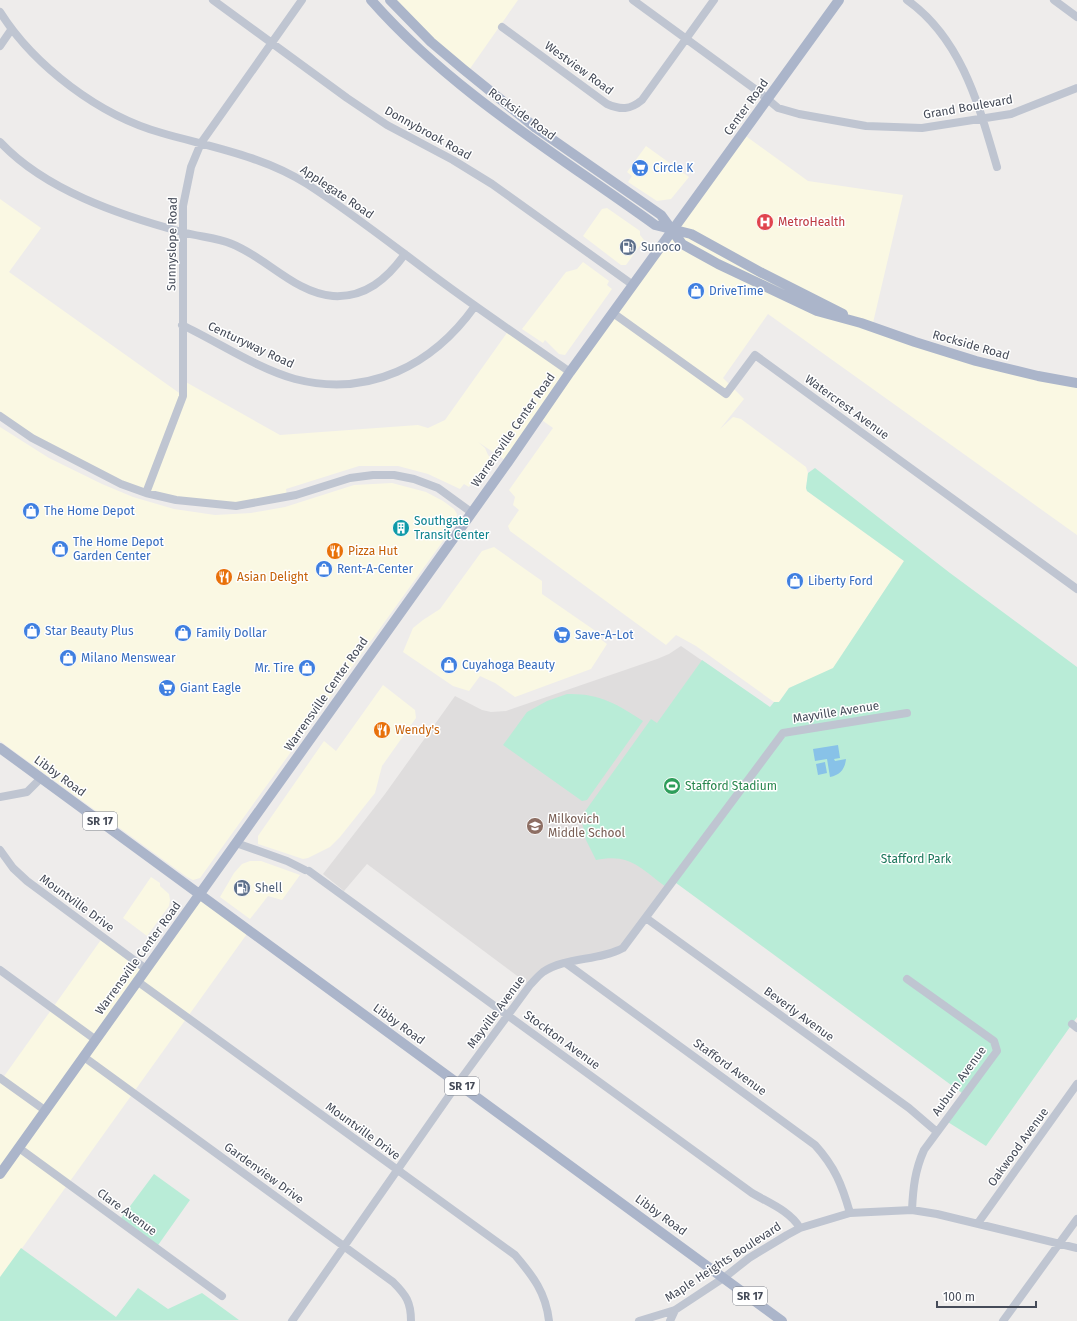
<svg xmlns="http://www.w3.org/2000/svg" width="1077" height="1321" viewBox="0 0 1077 1321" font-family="'Fira Sans',sans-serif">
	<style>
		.commercial { fill: #faf8e3 }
		.education { fill: #dfdddd }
		.green { fill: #b9ecd7 }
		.water { fill: #88c2e8 }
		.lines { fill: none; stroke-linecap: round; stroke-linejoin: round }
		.minor { stroke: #bfc5d1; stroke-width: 8 }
		.major { stroke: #abb5ca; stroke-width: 10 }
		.labels { text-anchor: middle; stroke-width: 3; stroke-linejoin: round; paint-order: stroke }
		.shield { fill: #fff; stroke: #7d818a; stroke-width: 1 }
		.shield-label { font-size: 11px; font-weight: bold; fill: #454b58 }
		.street-label { font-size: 12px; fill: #454b58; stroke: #fff }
		.shop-label { font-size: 12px; fill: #366cbe; stroke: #fff; text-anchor: start }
		.health-label { font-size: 12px; fill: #be3a42; stroke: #fff; text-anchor: start }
		.service-label { font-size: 12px; fill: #4e5e75; stroke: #fff; text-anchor: start }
		.culture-label { font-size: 12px; fill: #0d838f; stroke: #fff; text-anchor: start }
		.food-label { font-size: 12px; fill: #c56008; stroke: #fff; text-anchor: start }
		.leisure-label { font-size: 12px; fill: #27864d; stroke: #fff; text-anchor: start }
		.education-label { font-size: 12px; fill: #785e54; stroke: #fff; text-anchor: start }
		.park-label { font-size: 12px; fill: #197559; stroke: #fff }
	</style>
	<rect width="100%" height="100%" fill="#eeeceb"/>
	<!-- commercial -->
	<path class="commercial" d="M396,0H518L469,70L437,43Z
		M743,134L808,181L903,195L872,327L915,342L1077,383V535L768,314L723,378L744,399L720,429L733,417L741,419L806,467L808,473L806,488L807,491L904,561L833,669L789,688L779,702H774L696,646L676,635L666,645L510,531L508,526L519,510L513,505L515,497L509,490L553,428L539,418L508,462L478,442L485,448L488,455L490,457L469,487L464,484L460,489L428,474L398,466H359L286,489L287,497L264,502L206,504L121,484L0,416V199L41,228L9,272L182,395L184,381L280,435L418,425L428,428L445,420L509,330L569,372Z
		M646,146L689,177L671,199L657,201L628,182L632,176L627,172Z
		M607,208L640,231V235L644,240L626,265H621L583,236L602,209Z
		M583,262L609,281L607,285L612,289L565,355L559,354L545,340L543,343L522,329L566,272L577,269Z
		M0,427L49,458L102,484L133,497L174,509L215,515L251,513L285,507L354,485L392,483L426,492L443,501L454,509L457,514L456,523L200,878L193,880L187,877L0,741Z
		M494,547L542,581V594L597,632L595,635L607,644L591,669L515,697L495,683L480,676L469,691L453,686L403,652L413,628L423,620L440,609L482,551Z
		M383,685L415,710L416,718L382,766L375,793L340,837L330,847L308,858L303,859L258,844V836L324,741L336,751Z
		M250,861H261L300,875L282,900L268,896L250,919L220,897L234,873L242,864Z
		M151,877L160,883V886L169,894L170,900L169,906L147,936L123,918Z
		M200,895L249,931L0,1279V1082L103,937L146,969Z"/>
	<!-- education -->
	<path class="education" d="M681,646L788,720L623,944L614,949L579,958L528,984L367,864L344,891L323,874L385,794L455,696L482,710L491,712L506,711L657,659L669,654Z"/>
	<!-- green -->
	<path class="green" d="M815,468L950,573L1077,667V1017L986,1146L943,1119L962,1093L672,880L666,887C640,868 630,853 596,860L586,840L581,817L651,719L657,723L702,660L770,707L774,702H779L789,688L833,668L904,561L807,491L806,488L808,473Z
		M567,694C599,693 617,704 643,721L587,800L582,801L503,745L527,712L547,701Z
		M154,1174L190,1200L156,1248L119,1221Z
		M21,1248L116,1317L138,1288L168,1309L202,1293L239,1320L0,1321V1277Z"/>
	<!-- water -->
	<path class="water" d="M838,745L840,758L834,759L835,761L846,759C845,769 840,775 830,777L827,759L815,761L813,749Z
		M825,762L827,773L818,775L816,764Z"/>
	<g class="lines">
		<!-- minor -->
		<path class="minor" d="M213,0L347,98L387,125L453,160L492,184L633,285
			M633,0L759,92L778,108L799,114L866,126L922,128L1011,114L1077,88
			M907,0C962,39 979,106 997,167
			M1054,0L1077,17
			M0,12C34,66 100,116 162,133C211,147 263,156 307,184C352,213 395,247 438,279C481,311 526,341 570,372
			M502,27L607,104C621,110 630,110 642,100L714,0
			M0,46L11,30
			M0,142C45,190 119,215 182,232C199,237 216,237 232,244C267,258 295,293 333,296C365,298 387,279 405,254
			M613,313L726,394L755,355L1077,589
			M182,325C218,342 258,369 295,379C369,398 433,365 475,306
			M0,416L32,438L121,484L146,493L176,500L236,506L296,495L350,478L373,475H394L414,479L438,488L471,512
			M146,493L183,396V206L191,167L201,143L302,0
			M0,797L27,792L41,778
			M236,843L287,861L305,870
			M0,850L13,868L27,881L146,969
			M309,871L752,1193C769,1203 790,1211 800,1228
			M646,918L909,1108L937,1132
			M567,964L815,1145C835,1167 842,1185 850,1213
			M0,970L96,1040
			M907,979L994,1041L997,1051L924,1150C915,1170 913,1188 912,1210
			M137,981L515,1255C533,1276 546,1293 549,1321
			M1072,1024L1077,1028
			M84,1057L393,1282C406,1295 411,1302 411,1321
			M0,1078L46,1111
			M19,1148L222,1296
			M978,1223L1077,1084
			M292,1321L458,1083L530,985C534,981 538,976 543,972C565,957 599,961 623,948L783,733L907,713
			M639,1321L675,1310L725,1277L749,1258L787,1235L800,1228L850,1213L912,1210L937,1214L1077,1248
			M670,1321L675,1310
			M1003,1321L1077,1219"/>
		<!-- major -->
		<path class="major" d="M371,0C451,91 558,155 655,225L691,234L762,273L843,314
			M390,0L431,42L463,69L536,128L661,215L682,244L718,264L817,311L861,323L915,342L976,361L1038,376L1077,383
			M0,748L782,1321
			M0,1174L508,462L570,372L839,0"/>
	</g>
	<!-- icons -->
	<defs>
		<g id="supermarket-disc" transform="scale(0.9)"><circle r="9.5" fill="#3f7fe0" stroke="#fff"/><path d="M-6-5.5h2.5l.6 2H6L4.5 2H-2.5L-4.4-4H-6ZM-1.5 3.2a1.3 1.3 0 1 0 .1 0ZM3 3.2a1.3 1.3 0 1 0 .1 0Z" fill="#fff"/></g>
		<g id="hospital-disc" transform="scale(0.9)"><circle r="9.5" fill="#e0444e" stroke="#fff"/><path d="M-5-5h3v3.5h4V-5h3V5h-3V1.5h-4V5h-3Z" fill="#fff"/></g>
		<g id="fuel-disc" transform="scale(0.9)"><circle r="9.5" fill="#5c6f8a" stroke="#fff"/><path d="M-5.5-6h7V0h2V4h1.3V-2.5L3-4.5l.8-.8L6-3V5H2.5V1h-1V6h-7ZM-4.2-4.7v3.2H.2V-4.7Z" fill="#fff"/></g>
		<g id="shop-disc" transform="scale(0.9)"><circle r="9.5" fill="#3f7fe0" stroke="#fff"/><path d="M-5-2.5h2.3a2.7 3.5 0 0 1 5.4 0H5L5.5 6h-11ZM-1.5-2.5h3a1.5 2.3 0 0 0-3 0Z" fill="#fff"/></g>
		<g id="building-disc" transform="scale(0.9)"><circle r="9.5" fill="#0f9aa8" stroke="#fff"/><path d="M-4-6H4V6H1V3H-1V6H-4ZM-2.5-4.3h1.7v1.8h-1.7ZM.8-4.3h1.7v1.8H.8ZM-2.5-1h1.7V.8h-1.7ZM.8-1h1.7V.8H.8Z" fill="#fff"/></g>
		<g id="restaurant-disc" transform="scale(0.9)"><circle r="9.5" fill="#e8710a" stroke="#fff"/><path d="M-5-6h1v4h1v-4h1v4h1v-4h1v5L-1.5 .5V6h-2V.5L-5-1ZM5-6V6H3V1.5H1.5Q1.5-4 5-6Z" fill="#fff"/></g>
		<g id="stadium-disc" transform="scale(0.9)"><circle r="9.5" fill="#2e9e5b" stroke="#fff"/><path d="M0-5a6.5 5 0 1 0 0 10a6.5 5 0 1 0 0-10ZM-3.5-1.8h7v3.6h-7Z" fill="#fff"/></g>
		<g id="school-disc" transform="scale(0.9)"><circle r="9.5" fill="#8d6e63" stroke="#fff"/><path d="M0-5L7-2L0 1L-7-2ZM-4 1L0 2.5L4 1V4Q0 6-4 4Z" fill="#fff"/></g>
	</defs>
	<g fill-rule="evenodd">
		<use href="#supermarket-disc" x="640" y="168"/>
		<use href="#hospital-disc" x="765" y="222"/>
		<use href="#fuel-disc" x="628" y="247"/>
		<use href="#shop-disc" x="696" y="291"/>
		<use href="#shop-disc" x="31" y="511"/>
		<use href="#building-disc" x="401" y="528"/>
		<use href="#shop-disc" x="60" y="549"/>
		<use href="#restaurant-disc" x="335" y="551"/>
		<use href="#shop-disc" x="324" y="569"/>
		<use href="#restaurant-disc" x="224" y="577"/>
		<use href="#shop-disc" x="795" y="581"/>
		<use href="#shop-disc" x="32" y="631"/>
		<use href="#shop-disc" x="183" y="633"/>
		<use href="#supermarket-disc" x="562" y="635"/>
		<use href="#shop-disc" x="68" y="658"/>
		<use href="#shop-disc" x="449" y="665"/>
		<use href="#shop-disc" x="307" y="668"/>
		<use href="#supermarket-disc" x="167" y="688"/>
		<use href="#restaurant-disc" x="382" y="730"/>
		<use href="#stadium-disc" x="672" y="786"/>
		<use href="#school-disc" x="535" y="826"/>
		<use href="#fuel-disc" x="242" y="888"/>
	</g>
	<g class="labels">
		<!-- shield labels -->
		<g class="shield">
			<rect x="83" y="812" width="34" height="18" rx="3"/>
			<rect x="445" y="1077" width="34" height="18" rx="3"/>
			<rect x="733" y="1287" width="34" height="18" rx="3"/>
		</g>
		<g class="shield-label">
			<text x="100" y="825">SR 17</text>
			<text x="462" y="1090">SR 17</text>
			<text x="750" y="1300">SR 17</text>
		</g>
		<!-- street labels -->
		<g class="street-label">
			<text transform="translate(579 68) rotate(36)" y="4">Westview Road</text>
			<text transform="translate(746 107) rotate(-54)" y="4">Center Road</text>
			<text transform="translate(968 107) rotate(-10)" y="4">Grand Boulevard</text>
			<text transform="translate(522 114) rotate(36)" y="4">Rockside Road</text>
			<text transform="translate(428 133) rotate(29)" y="4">Donnybrook Road</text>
			<text transform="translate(337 192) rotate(34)" y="4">Applegate Road</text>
			<text transform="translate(172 244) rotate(-89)" y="4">Sunnyslope Road</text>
			<text transform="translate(251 345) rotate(25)" y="4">Centuryway Road</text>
			<text transform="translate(971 345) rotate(16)" y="4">Rockside Road</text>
			<text transform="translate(847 407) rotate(36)" y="4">Watercrest Avenue</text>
			<text transform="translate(513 430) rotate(-55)" y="4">Warrensville Center Road</text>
			<text transform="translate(326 694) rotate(-55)" y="4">Warrensville Center Road</text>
			<text transform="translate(836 712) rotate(-9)" y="4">Mayville Avenue</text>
			<text transform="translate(60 776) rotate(36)" y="4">Libby Road</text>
			<text transform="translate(77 903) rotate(36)" y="4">Mountville Drive</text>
			<text transform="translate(138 958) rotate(-54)" y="4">Warrensville Center Road</text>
			<text transform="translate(496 1012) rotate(-53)" y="4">Mayville Avenue</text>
			<text transform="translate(799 1014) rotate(36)" y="4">Beverly Avenue</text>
			<text transform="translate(399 1024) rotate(36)" y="4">Libby Road</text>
			<text transform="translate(562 1040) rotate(36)" y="4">Stockton Avenue</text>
			<text transform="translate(730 1067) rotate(36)" y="4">Stafford Avenue</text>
			<text transform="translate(959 1081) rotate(-54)" y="4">Auburn Avenue</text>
			<text transform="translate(363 1131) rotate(36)" y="4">Mountville Drive</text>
			<text transform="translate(1018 1147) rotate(-54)" y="4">Oakwood Avenue</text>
			<text transform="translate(264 1173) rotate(36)" y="4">Gardenview Drive</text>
			<text transform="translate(127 1212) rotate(36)" y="4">Clare Avenue</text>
			<text transform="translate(661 1215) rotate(36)" y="4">Libby Road</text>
			<text transform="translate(723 1262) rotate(-33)" y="4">Maple Heights Boulevard</text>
		</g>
		<!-- shop labels -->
		<g class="shop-label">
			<text x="653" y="172">Circle K</text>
			<text x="709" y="295">DriveTime</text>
			<text x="44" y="515">The Home Depot</text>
			<text x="73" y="546">The Home Depot<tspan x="73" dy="14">Garden Center</tspan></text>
			<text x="337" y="573">Rent-A-Center</text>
			<text x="808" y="585">Liberty Ford</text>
			<text x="45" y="635">Star Beauty Plus</text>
			<text x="196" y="637">Family Dollar</text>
			<text x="575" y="639">Save-A-Lot</text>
			<text x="81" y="662">Milano Menswear</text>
			<text x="462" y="669">Cuyahoga Beauty</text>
			<text x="294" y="672" text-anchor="end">Mr. Tire</text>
			<text x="180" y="692">Giant Eagle</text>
		</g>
		<!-- health labels -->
		<g class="health-label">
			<text x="778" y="226">MetroHealth</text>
		</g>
		<!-- service labels -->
		<g class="service-label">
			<text x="641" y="251">Sunoco</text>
			<text x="255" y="892">Shell</text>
		</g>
		<!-- culture labels -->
		<g class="culture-label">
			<text x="414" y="525">Southgate<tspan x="414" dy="14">Transit Center</tspan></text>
		</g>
		<!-- food labels -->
		<g class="food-label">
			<text x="348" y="555">Pizza Hut</text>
			<text x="237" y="581">Asian Delight</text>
			<text x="395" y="734">Wendy's</text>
		</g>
		<!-- leisure labels -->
		<g class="leisure-label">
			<text x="685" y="790">Stafford Stadium</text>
		</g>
		<!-- education labels -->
		<g class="education-label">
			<text x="548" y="823">Milkovich<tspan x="548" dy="14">Middle School</tspan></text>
		</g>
		<!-- park labels -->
		<g class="park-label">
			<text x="916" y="863">Stafford Park</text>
		</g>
	</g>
	<!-- scale -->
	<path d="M937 1301v6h99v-6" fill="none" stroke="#454b58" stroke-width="2"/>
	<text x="943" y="1301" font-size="12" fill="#454b58" stroke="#ffffff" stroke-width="3" paint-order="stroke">100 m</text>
</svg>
